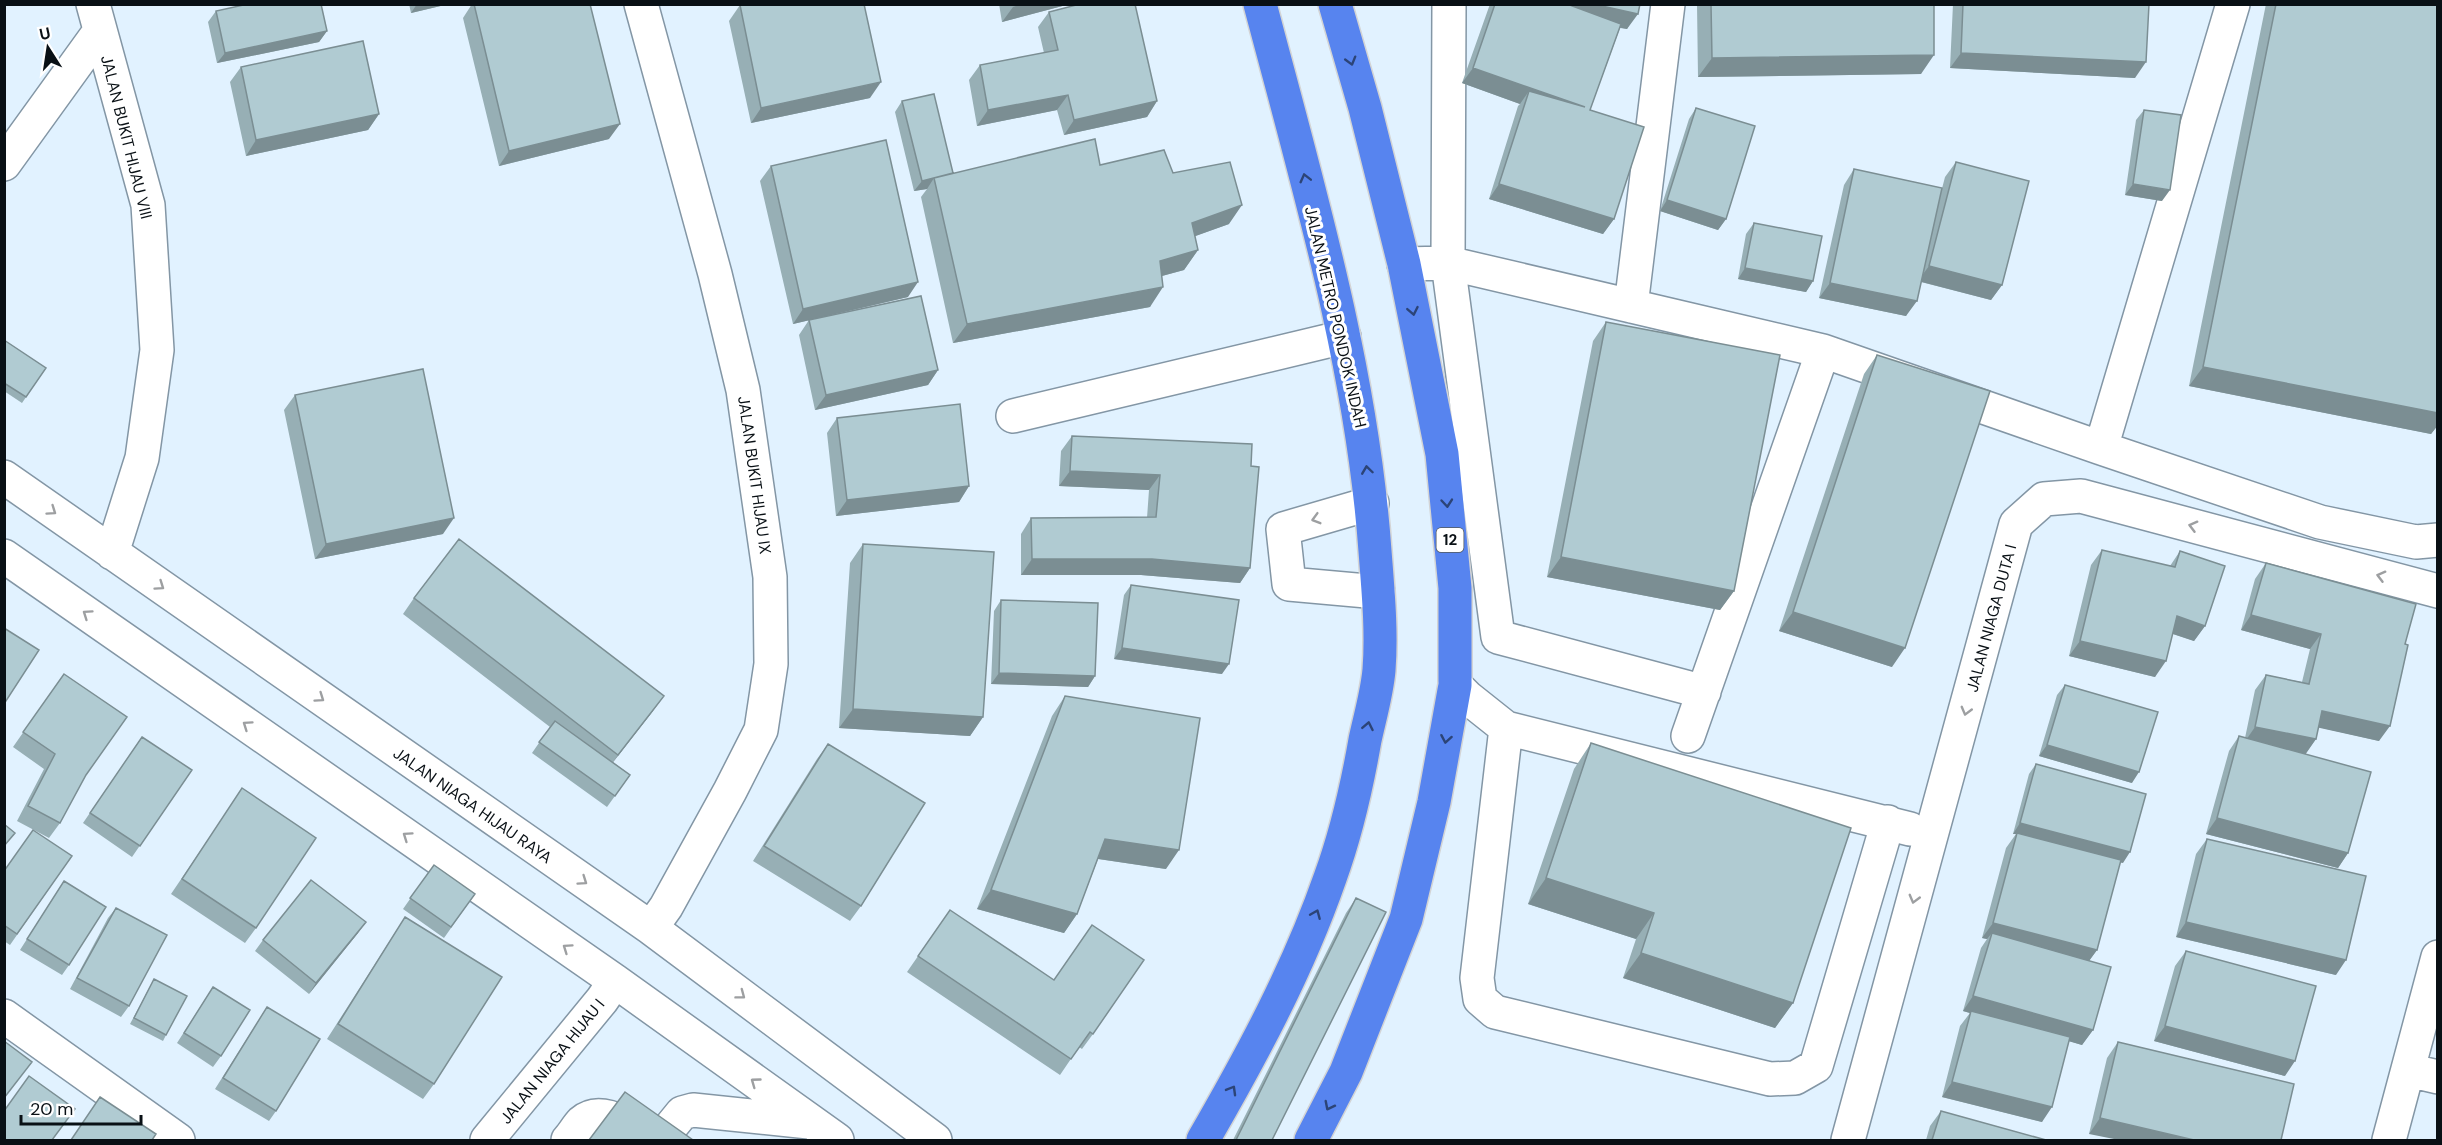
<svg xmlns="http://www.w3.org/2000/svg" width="2442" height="1145" viewBox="0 0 2442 1145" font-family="'DM Sans',sans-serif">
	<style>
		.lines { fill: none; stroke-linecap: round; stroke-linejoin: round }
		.minor-casing { stroke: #8396a5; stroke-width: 36 }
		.highway-casing { stroke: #d3d4d5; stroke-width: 36 }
		.minor { stroke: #fff; stroke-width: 33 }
		.highway { stroke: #5784ef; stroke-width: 33 }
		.wall { fill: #97afb5 }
		.shaded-wall { fill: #7b8e93 }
		.building { fill: #b0cbd2; stroke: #7b8e93; stroke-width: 1.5 }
		.oneway { stroke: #2c4477 }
		.oneway2 { stroke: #9d9fa1 }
		.labels { text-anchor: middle; stroke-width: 6; stroke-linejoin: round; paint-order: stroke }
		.shield { fill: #fff; stroke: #53585b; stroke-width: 1.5 }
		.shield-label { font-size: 15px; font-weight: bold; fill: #091015 }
		.street-label { font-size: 16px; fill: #091015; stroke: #fff }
	</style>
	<rect width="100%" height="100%" fill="#e1f2ff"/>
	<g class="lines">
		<!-- minor casing -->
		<g class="minor-casing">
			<path id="minor" d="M93,4L148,205L157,350L142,458L112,553
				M641,4L715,274L743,390L770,577L771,664L761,730L730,791L666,907L651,928
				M1449,4L1448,263L1498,637L1704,692
				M4,164L100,31
				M1404,264L1448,263L1823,351L2101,448L2320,522L2416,542L2438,540
				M1631,306L1668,4
				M1013,416L1344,337
				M2101,448L2233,4
				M4,477L651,928L935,1140
				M1372,503L1283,529L1289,584L1378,592
				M4,556L615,981L837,1140
				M1455,685L1467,697L1506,728L1910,829
				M1506,728L1477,978L1480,999L1495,1012L1770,1079L1795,1078L1816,1066L1888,822
				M1688,736L1823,351
				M4,1016L178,1140
				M2408,1070L2438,1077
				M487,1140L602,1000L615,981
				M568,1140C573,1135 577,1127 582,1122C601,1105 630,1127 648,1136
				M660,1140L682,1113L693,1110L809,1122
				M1848,1140L2016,524L2044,499L2081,496L2438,591
				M2389,1140L2438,957"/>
		</g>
		<!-- highway casing -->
		<g class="highway-casing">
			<path id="highway" d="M1203,1140C1251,1057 1298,970 1330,878C1346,834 1357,786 1365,740C1370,717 1377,693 1379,670C1382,631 1378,590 1375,551C1362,367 1307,182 1260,4
				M1311,1140L1346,1072L1406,919L1434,802L1455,685V588L1442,454L1404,264L1365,108L1335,4"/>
		</g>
		<!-- minor -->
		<use href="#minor" class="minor"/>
		<!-- highway -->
		<use href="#highway" class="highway"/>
	</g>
	<!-- wall -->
	<path class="wall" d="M409,4H449L411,13Z
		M472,4H590L609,139L499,166L463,18Z
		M999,4H1070L1002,22Z
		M1490,4H1640L1627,29L1620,28L1590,110L1614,219L1603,234L1489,199L1518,106L1520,104L1462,83Z
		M1697,4H1934L1921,74L1698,77Z
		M1953,4H2149L2135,78L1950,68Z
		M2266,4H2438V425L2431,434L2189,386Z
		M740,5L870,98L751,123L729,21Z
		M216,11L327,31L319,42L217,63L208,22Z
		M1049,12L1157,101L1147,117L1064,135L1057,110L977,126L969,80L980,65L1044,53L1038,27Z
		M241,67L379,114L368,130L246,156L230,82Z
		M902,101L953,173L1100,165L1173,173L1229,224L1195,236L1198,250L1184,270L1162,276L1150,307L953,343L921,197L927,189L914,191L895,112Z
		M1696,108L1726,219L1718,230L1660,211L1689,119Z
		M2144,110L2162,201L2125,195L2136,120Z
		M1956,162L2002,285L1991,300L1921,282L1906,316L1819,298L1844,185L1854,169L1938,204L1945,177Z
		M771,166L908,297L793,324L760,181Z
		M1754,223L1813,281L1806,292L1738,279L1746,234Z
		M809,320L938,370L928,385L815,410L799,335Z
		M1606,322L1734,591L1720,610L1547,577L1593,341Z
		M4,340L46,368L22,403L4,391Z
		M1877,355L1892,667L1779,631L1864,374Z
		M295,395L443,534L315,559L284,410Z
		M837,418L969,486L959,502L836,516L827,433Z
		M1072,436L1251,466L1250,568L1240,583L1141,575H1021V534L1031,518H1147L1149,490L1059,486L1061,451Z
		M863,544L983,717L970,736L839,728L850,563Z
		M2102,550L2170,566L2180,551L2205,626L2194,641L2173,634L2155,677L2069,656L2091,565Z
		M2266,563L2416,604L2379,741L2318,727L2316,739L2305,754L2348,853L2338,868L2206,834L2229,751L2239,736L2245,738L2255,690L2266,675L2302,682L2310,649L2241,630L2255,579Z
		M1131,585L1222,674L1114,659L1124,595Z
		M414,598L653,711L613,762L630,775L607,807L532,753L550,727L403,614Z
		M1001,600L1095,676L1088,687L991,684L994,611Z
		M64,674L85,776L60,823L49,838L17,821L44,769L13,747Z
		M2065,685L2132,783L2039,756L2057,695Z
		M1065,696L1166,869L1098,859L1077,914L1064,933L977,909L1052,716Z
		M142,737L192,770L132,857L83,823Z
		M1591,743L1793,1003L1775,1028L1623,978L1636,939L1528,904L1574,769Z
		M828,744L861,906L850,921L753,861L817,759Z
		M2036,764L2123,863L2120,862L2097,950L2089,961L2093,1030L2082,1045L2069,1041L2042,1122L1942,1097L1960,1026L1970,1013L1963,1011L1981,948L1987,939L1982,938L2006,848L2016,834H2013L2029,774Z
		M232,804L256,928L245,943L171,894Z
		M2207,839L2336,975L2176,937L2196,854Z
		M72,856L10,945L4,941V871Z
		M434,865L475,894L444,938L403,909Z
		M64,881L69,965L62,975L20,950Z
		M1356,898L1272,1140H1233L1346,913Z
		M116,908L129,1006L121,1017L70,989L108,918Z
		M950,910L1093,1034L1082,1049L1079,1047L1060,1075L907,972Z
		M405,917L434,1084L423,1099L327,1039Z
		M358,933L309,994L255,951L263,940Z
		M2186,951L2285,1076L2154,1041L2175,966Z
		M154,979L166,1035L163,1041L130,1024Z
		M213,987L221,1056L213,1067L177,1043Z
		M267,1007L276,1111L269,1121L215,1089Z
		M2118,1042L2294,1084L2089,1134L2107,1058Z
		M1941,1111L2046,1140H1926L1930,1126Z"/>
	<!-- shaded-wall -->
	<path class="shaded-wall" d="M417,4H449L411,13Z
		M1021,4H1070L1002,22L1013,7Z
		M1536,4H1593L1638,14L1627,29L1533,10Z
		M327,31L319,42L217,63L225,53Z
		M1961,53L2146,62L2135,78L1950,68Z
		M1934,55L1921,74L1698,77L1712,58Z
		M1473,68L1585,107L1529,91L1520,104L1462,83Z
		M881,82L870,98L751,123L761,108Z
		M1068,95L1057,110L977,126L988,110Z
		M1157,101L1147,117L1064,135L1074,120Z
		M379,114L368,130L246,156L256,140Z
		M620,124L609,139L499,166L509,151Z
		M934,178L927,189L914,191L922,181Z
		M1499,184L1614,219L1603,234L1489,199Z
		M2133,184L2170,190L2162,201L2125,195Z
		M1667,200L1726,219L1718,230L1660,211Z
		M1242,205L1229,224L1179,242L1192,223Z
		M1198,250L1184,270L1147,280L1160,261Z
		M1929,266L2002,285L1991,300L1918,281Z
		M1745,268L1813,281L1806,292L1738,279Z
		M918,282L908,297L793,324L803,309Z
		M1830,283L1917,301L1906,316L1819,298Z
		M1163,287L1150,307L953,343L967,324Z
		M2203,367L2438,413V425L2431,434L2189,386Z
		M938,370L928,385L815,410L826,395Z
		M1070,471L1160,475L1149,490L1059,486Z
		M969,486L959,502L836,516L847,500Z
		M454,518L443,534L315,559L326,544Z
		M1561,557L1734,591L1720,610L1547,577Z
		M1032,559H1152L1250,568L1240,583L1141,575H1021Z
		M1793,612L1905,648L1892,667L1779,631Z
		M2251,615L2321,634L2310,649L2241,630Z
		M2177,616L2205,626L2194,641L2167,632Z
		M2080,641L2166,661L2155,677L2069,656Z
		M1122,648L1229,664L1222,674L1114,659Z
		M999,673L1095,676L1088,687L991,684Z
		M664,696L653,711L607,770L618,755Z
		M853,709L983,717L970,736L839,728Z
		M2322,711L2390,726L2379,741L2311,726Z
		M2255,727L2316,739L2305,755L2244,743Z
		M2047,745L2139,772L2132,783L2039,756Z
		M2217,818L2348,853L2338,868L2206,834Z
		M2020,823L2130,852L2123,863L2016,835L2017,833L2016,834H2013Z
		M1105,839L1179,850L1166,869L1092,858Z
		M1546,878L1654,913L1636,939L1528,904Z
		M991,890L1077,914L1064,933L977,909Z
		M366,922L358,933L309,994L316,983Z
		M2186,922L2346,960L2336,975L2176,937Z
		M1993,923L2097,950L2086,965L1992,933L1987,939L1982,938Z
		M1641,953L1793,1003L1775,1028L1623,978Z
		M1973,996L2093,1030L2082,1045L1971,1013V1011L1970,1013L1963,1011Z
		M2165,1026L2295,1061L2285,1076L2154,1041Z
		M1952,1082L2052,1107L2042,1122L1942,1097Z
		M2100,1118L2194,1140H2119L2089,1134Z"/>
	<!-- building -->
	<path class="building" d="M248,4H321L327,31L225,53L216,11Z
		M474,4H590L620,124L509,151Z
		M743,4H864L881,82L761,108L740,5Z
		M1080,4H1135L1157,101L1074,120L1068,95L988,110L980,65L1058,50L1049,12Z
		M1495,4H1567L1621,24L1590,110L1644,127L1614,219L1499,184L1529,91L1585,107L1473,68Z
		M1593,4H1640L1638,14Z
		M1711,4H1934V55L1712,58Z
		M1963,4H2149L2146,62L1961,53Z
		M2276,4H2438V413L2203,367Z
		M363,41L379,114L256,140L241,67Z
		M934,94L953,173L922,181L902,101Z
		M1696,108L1755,126L1726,219L1667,200Z
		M2144,110L2181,115L2170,190L2133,184Z
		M1095,139L1100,165L1164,150L1173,173L1230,162L1242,205L1192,223L1198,250L1160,261L1163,287L967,324L934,178Z
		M886,140L918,282L803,309L771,166Z
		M1956,162L2029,181L2002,285L1929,266Z
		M1854,169L1942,188L1917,301L1830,283Z
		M1754,223L1822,236L1813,281L1745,268Z
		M921,296L938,370L826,395L809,320Z
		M1606,322L1780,355L1734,591L1561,557Z
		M4,340L46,368L26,397L4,383Z
		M1877,355L1990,391L1905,648L1793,612Z
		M423,369L454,518L326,544L295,395Z
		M960,404L969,486L847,500L837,418Z
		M1072,436L1252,444L1251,466L1259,467L1250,568L1152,559H1032L1031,518L1156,517L1160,475L1070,471Z
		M459,539L664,696L618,755L414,598Z
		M863,544L994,552L983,717L853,709Z
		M2102,550L2175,567L2180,551L2225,566L2205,626L2177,616L2166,661L2080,641Z
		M2266,563L2416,604L2405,644L2408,645L2390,726L2322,711L2316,739L2255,727L2266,675L2309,684L2321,634L2251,615Z
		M1131,585L1239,600L1229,664L1122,648Z
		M1001,600L1098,603L1095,676L999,673Z
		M4,628L39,650L4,704Z
		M64,674L127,717L86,775L60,823L28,806L55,754L23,732Z
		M2065,685L2158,712L2139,772L2047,745Z
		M1065,696L1200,718L1179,850L1105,839L1077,914L991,890Z
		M555,721L630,775L615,796L539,742Z
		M2239,736L2371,772L2348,853L2217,818Z
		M142,737L192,770L140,846L90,813Z
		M1591,743L1851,828L1793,1003L1641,953L1654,913L1546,878Z
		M828,744L925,803L861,906L764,846Z
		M2036,764L2146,794L2130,852L2020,823Z
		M242,788L316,838L256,928L182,879Z
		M4,824L15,833L4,846Z
		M33,830L72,856L17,934L4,925V871Z
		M2017,833L2121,860L2097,950L1993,923Z
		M2207,839L2366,876L2346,960L2186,922Z
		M434,865L475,894L451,927L410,898Z
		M311,880L366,922L316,983L263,940Z
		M64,881L106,907L69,965L27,939Z
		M1356,898L1386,912L1272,1140H1236Z
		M116,908L167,935L129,1006L77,978Z
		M950,910L1054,980L1092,925L1144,960L1093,1034L1090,1032L1071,1059L918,956Z
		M405,917L502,977L434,1084L338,1024Z
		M1992,933L2111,967L2093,1030L1973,996Z
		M2186,951L2316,986L2295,1061L2165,1026Z
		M154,979L187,996L166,1035L134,1018Z
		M213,987L250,1010L221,1056L184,1033Z
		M267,1007L320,1039L276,1111L223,1078Z
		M1971,1011L2070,1037L2052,1107L1952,1082Z
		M4,1041L32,1062L4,1098Z
		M2118,1042L2294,1084L2281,1140H2194L2100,1118Z
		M29,1076L75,1109L52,1140H4V1111Z
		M625,1092L693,1140H589Z
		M100,1097L156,1134L152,1140H71Z
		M1941,1111L2046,1140H1932Z"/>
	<!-- one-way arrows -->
	<defs><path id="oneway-chevron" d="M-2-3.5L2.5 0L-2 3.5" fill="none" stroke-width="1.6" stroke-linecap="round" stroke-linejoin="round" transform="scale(1.5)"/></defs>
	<g class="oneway">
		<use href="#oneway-chevron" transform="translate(1351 61) rotate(74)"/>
		<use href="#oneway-chevron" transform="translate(1305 178) rotate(-104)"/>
		<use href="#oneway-chevron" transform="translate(1413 311) rotate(79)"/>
		<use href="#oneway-chevron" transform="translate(1367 470) rotate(-98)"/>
		<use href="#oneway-chevron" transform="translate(1447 503) rotate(85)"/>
		<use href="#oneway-chevron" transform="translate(1368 726) rotate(-79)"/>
		<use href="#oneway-chevron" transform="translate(1446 739) rotate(100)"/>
		<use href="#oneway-chevron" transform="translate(1316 914) rotate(-67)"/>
		<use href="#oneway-chevron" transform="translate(1232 1090) rotate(-60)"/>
		<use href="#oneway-chevron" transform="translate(1329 1106) rotate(117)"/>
	</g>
	<g class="oneway2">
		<use href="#oneway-chevron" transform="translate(52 511) rotate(35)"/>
		<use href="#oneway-chevron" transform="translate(1316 519) rotate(164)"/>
		<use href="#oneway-chevron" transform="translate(2193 526) rotate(-165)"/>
		<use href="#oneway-chevron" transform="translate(2381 576) rotate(-165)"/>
		<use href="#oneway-chevron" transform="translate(160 586) rotate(35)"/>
		<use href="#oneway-chevron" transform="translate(87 614) rotate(-145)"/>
		<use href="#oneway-chevron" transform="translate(320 698) rotate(35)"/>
		<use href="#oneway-chevron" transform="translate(1966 711) rotate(105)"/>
		<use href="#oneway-chevron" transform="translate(247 725) rotate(-145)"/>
		<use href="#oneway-chevron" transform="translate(407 836) rotate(-145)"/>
		<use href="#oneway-chevron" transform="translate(583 881) rotate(35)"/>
		<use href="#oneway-chevron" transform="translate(1914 899) rotate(105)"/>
		<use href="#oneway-chevron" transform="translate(567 948) rotate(-145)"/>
		<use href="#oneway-chevron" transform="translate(741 995) rotate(37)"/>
		<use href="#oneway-chevron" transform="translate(755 1082) rotate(-144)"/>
	</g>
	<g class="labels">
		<!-- shield labels -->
		<rect class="shield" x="1436.5" y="528" width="27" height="24" rx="4.5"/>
		<g class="shield-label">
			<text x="1450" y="545">12</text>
		</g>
		<!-- street labels -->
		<g class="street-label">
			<text transform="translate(127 137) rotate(76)" y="6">JALAN BUKIT HIJAU VIII</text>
			<text transform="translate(1336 317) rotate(77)" y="6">JALAN METRO PONDOK INDAH</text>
			<text transform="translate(755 475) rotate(82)" y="6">JALAN BUKIT HIJAU IX</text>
			<text transform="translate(1991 618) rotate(-75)" y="6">JALAN NIAGA DUTA I</text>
			<text transform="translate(473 805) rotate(35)" y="6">JALAN NIAGA HIJAU RAYA</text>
			<text transform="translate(552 1061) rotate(-51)" y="6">JALAN NIAGA HIJAU I</text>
		</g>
	</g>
	<!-- border -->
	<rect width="2442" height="1145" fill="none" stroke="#091015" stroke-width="12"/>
	<!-- north arrow -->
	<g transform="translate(48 48) rotate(348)" stroke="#ffffff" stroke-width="4.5" paint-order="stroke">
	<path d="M0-4.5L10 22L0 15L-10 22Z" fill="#091015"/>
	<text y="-9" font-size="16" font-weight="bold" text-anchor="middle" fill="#091015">U</text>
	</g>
	<!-- scale -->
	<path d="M21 1115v9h120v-9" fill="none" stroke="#091015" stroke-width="3"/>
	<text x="30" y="1115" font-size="18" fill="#091015" stroke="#ffffff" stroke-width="4.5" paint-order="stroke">20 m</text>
</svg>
